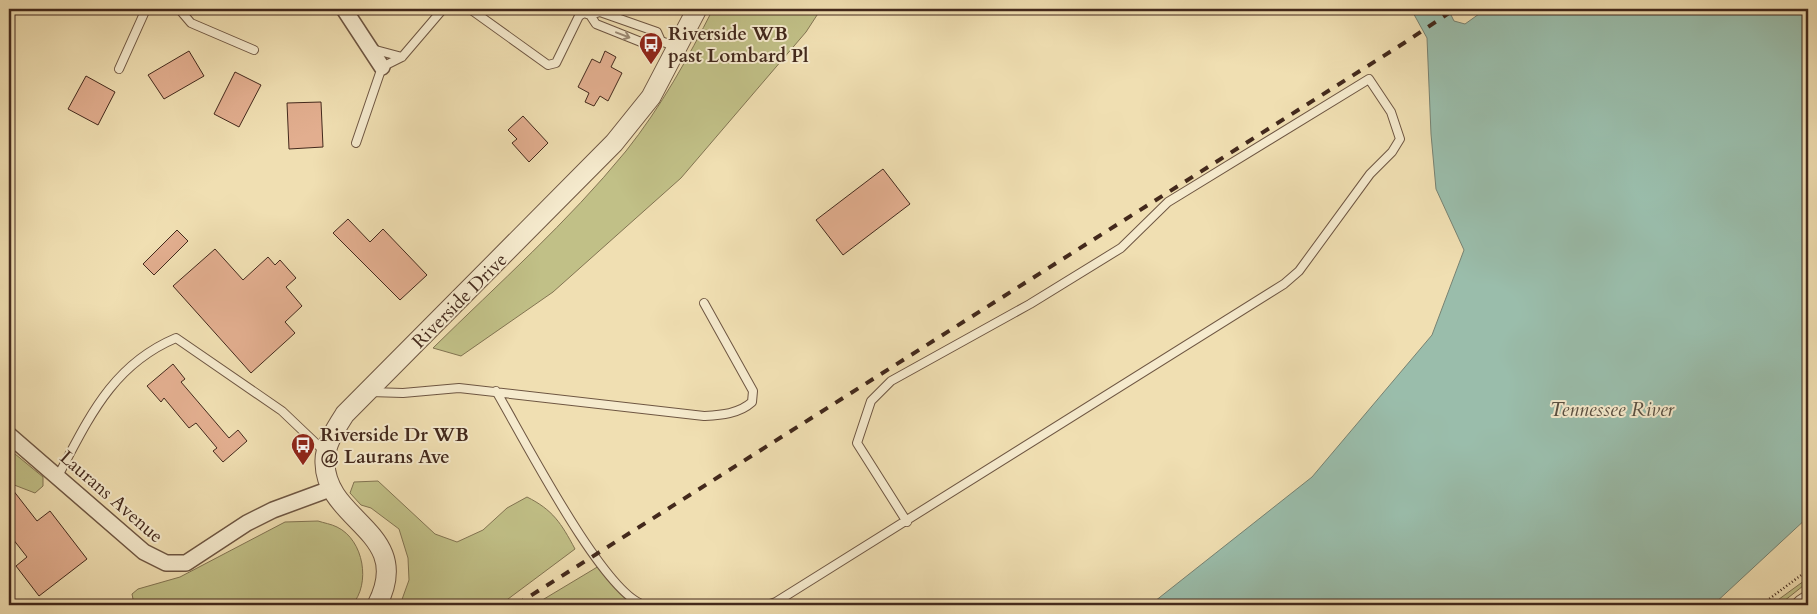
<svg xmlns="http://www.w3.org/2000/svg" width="1817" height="614" viewBox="0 0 1817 614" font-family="Cardo,serif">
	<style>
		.green { fill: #c1c087; stroke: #827452 }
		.water { fill: #9abdab; stroke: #778272 }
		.building { fill: #e2ae8f; stroke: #43291c }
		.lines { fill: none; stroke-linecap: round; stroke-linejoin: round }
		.service-casing { stroke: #6e5642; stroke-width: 10 }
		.minor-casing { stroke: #6e5642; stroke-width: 18 }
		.tertiary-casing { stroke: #6e5642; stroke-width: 21 }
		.path { stroke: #43291c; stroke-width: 2.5; stroke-dasharray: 1 2.5; stroke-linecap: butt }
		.service { stroke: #f5eacd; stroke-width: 8 }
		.minor { stroke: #f5eacd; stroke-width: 15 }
		.tertiary { stroke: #f5eacd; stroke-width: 19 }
		.rail { stroke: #43291c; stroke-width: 4; stroke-dasharray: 9 9; stroke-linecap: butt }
		.oneway { stroke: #9c8a74 }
		.labels { text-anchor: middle; stroke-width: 4; stroke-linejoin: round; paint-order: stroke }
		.poi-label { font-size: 19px; font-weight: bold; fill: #43291c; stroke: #f5eacd; text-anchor: start }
		.street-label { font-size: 19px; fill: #43291c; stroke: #f5eacd }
		.water-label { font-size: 20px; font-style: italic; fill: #594e40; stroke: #f5eacd }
	</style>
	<rect width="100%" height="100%" fill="#f0dfb2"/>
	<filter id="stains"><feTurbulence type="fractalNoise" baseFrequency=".004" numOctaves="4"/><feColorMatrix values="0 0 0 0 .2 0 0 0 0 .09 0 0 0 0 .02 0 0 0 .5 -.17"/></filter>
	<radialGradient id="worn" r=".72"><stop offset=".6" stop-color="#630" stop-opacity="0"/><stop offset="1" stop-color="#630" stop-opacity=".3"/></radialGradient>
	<!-- green -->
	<path class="green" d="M713,9H821L806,32L681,178L553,292L461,356L433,348C498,284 568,222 626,151C661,107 688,58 713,9Z
		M9,449L43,477V486L35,493L9,483Z
		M378,481L435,534L457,542L483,530L507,508L527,497C553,510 561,523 575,549L500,605H400L409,580L408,558L399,529L371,508L361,505L350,493L354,482Z
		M318,521C324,523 331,524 337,527C364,540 371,584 352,605L134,604L132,594L138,589L180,577L285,522Z
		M604,563L636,605H534Z
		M1808,578V582L1779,605H1771Z"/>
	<!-- water -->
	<path class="water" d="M1411,9H1448L1454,21L1465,24L1486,9H1808V517L1713,605H1150L1312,477L1432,335L1464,250L1436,189L1431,134L1427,38Z"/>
	<!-- building -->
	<path class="building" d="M189,51L204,76L164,99L148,75Z
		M605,51L616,57L611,67L622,73L608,101L600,96L594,106L585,102L589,93L578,87L592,59L600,63Z
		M235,72L261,85L239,127L214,114Z
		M86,76L115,92L98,125L68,109Z
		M321,102L323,147L289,149L287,103Z
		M523,116L548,143L529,162L512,143L517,139L508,130Z
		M883,169L910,204L843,255L816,220Z
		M348,219L370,242L383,229L427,275L400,300L333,233Z
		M177,230L188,241L154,275L143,264Z
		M215,249L243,280L268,257L275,265L280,260L296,278L286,287L302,306L285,322L295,333L251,373L173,286Z
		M173,364L185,379L181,382L229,438L238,430L247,441L223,462L213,451L217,448L196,423L189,428L164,398L161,402L147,386Z
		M9,485L37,521L50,511L87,559L39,596L16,566L27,557L9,534Z"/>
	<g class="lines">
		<!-- service casing -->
		<g class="service-casing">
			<path id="service" d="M179,9L191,23L254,50
				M470,9L548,65L556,63L579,16L584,13L590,15L600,12L657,32L661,41L676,47
				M590,15L596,24L651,46L661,41
				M372,49L402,57
				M119,69L146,9
				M356,143L382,67L402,57L443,9
				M496,391C521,433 604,596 645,605
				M370,392L403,393L459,388L704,416C720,415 739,414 752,402L753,391L704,303
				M58,476C89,418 112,365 176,338L282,411L324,451
				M767,605L776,602L1284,284L1299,271L1370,174L1392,152L1400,139L1391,112L1369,79L1168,202L1121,248L1030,304L891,381L871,401L857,443L907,522"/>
		</g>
		<!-- minor casing -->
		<g class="minor-casing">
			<path id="minor" d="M344,9L382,67
				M9,435L144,552L166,563H186L247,523L273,510L330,489"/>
		</g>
		<!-- tertiary casing -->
		<g class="tertiary-casing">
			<path id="tertiary" d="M377,605C415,532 326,522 325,463C324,446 336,428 345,414L614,143L651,97L697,9
				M1802,605L1808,601"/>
		</g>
		<!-- path -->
		<path class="path" d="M1761,605L1808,570"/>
		<!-- service -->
		<use href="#service" class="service"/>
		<!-- minor -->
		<use href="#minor" class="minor"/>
		<!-- tertiary -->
		<use href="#tertiary" class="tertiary"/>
		<!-- rail -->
		<path class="rail" d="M516,605L1404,43L1455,9"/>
	</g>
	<!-- one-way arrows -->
	<defs><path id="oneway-shaft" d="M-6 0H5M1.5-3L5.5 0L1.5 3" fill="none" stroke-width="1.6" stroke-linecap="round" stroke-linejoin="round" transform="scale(1.25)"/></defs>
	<use class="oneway" href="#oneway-shaft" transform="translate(623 35) rotate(21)"/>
	<!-- icons -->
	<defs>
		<g id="bus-pin" transform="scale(1.25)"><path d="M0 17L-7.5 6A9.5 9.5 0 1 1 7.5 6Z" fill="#8f2418" stroke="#f5eacd"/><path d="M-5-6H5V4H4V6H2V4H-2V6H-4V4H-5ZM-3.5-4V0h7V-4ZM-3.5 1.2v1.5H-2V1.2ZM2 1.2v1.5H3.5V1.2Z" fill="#fff"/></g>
	</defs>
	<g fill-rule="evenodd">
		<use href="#bus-pin" x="651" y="44"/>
		<use href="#bus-pin" x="303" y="445"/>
	</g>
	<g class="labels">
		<!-- poi labels -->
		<g class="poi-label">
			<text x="668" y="40">Riverside WB<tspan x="668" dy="22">past Lombard Pl</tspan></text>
			<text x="320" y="441">Riverside Dr WB<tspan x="320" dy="22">@ Laurans Ave</tspan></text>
		</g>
		<!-- street labels -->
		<g class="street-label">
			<text transform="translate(459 300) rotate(-45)" y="7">Riverside Drive</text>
			<text transform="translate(112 496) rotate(41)" y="7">Laurans Avenue</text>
		</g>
		<!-- water labels -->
		<g class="water-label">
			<text x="1612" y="416">Tennessee River</text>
		</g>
	</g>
	<!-- margin -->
	<rect width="1817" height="614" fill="none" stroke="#f0dfb2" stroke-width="30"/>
	<rect x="10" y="10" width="1797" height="594" fill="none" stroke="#43291c" stroke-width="2.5"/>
	<rect x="15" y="15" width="1787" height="584" fill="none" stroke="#43291c"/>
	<rect width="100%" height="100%" filter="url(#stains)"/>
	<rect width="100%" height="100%" fill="url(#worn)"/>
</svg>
